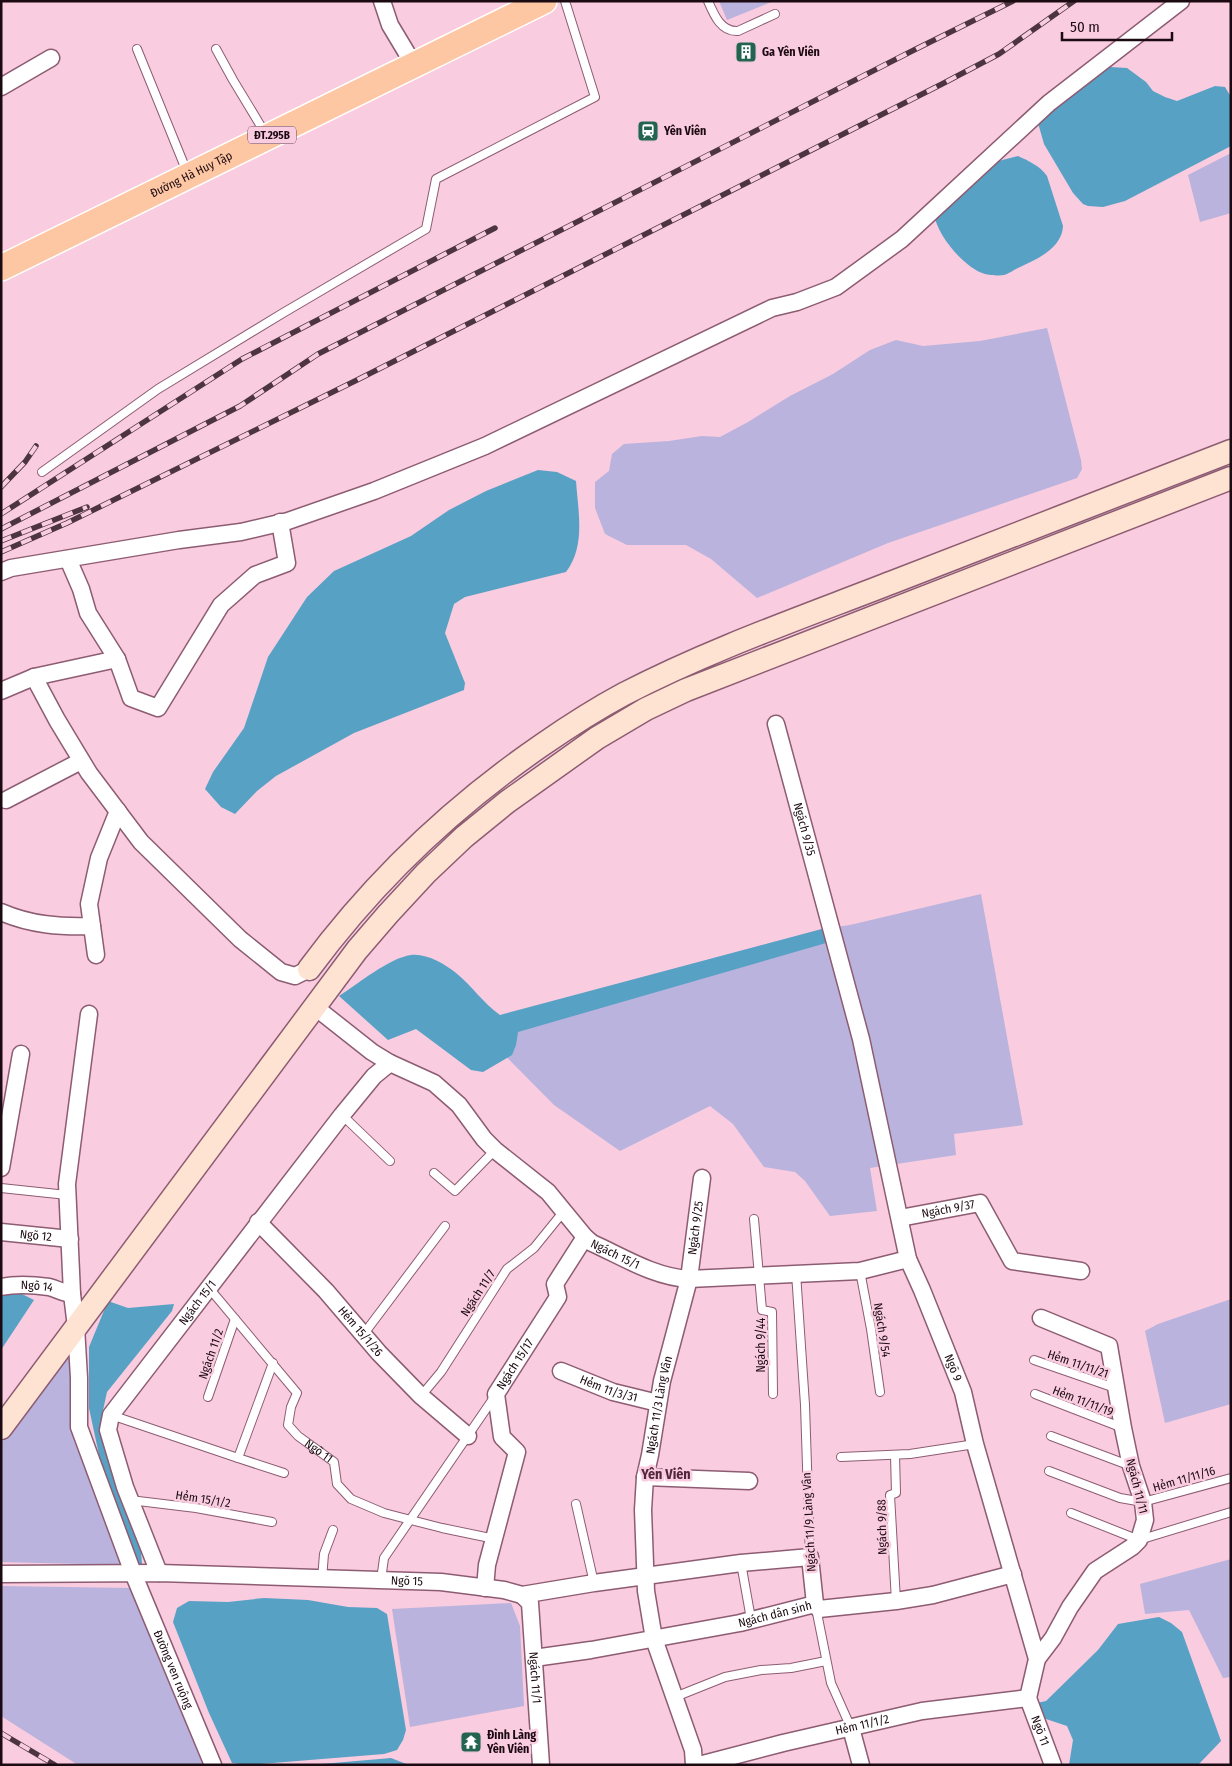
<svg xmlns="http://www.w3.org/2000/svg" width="1232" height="1766" viewBox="0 0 1232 1766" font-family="'Fira Sans Condensed',sans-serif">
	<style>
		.green { fill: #b9b3dd }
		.water { fill: #57a1c5 }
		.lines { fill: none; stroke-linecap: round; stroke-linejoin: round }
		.lane-casing { stroke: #8d5c72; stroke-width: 10 }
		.street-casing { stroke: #8d5c72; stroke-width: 19 }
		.secondary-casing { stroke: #8d5c72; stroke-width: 25 }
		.primary-casing { stroke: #fff; stroke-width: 28 }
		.lane { stroke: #fff; stroke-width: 8 }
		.street { stroke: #fff; stroke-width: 16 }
		.secondary { stroke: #fee3d2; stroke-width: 22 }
		.primary { stroke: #fec7a4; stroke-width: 25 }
		.rail-casing { stroke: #4d3540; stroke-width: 5.5 }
		.rail { stroke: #f9ccdf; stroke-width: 4; stroke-dasharray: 11; stroke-linecap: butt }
		.labels { text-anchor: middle; stroke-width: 5; stroke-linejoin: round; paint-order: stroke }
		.shield { fill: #f9ccdf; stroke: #5e4450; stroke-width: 1 }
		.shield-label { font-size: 11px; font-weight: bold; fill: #1c0a12 }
		.poi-label { font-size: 12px; font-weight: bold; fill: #1c0a12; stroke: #f9ccdf; text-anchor: start }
		.street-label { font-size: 12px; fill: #1c0a12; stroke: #f9ccdf }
		.neighbourhood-label { font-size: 14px; font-weight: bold; fill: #52273c; stroke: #f9ccdf }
	</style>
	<rect width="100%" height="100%" fill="#f9ccdf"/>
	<!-- green -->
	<path class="green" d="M719,1H774L727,20Z
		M1231,153V213L1200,222L1188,175Z
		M1047,328L1081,460L1082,469L1077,478L888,543L757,598L711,559L686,545H627L605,534L595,508V482L609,471L612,454L624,444L669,441L702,436L720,437L748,422L790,396L833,374L870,350L896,340L923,346L980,341Z
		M981,894L1023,1125L954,1134L956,1155L870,1168L877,1211L830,1216L805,1181L795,1172L764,1167L733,1124L710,1106L620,1151L554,1105L473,1023L822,929L850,925Z
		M1231,1299V1404L1165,1423L1145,1331L1158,1324Z
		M70,1352L72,1428L124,1565L1,1562V1443Z
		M1231,1559V1677L1223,1678L1189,1610L1145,1614L1140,1584Z
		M1,1586L131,1588L204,1765H78L1,1716Z
		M511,1603L520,1626L524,1706L410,1727L392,1609Z"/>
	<!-- water -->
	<path class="water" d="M1110,67L1127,68L1146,82L1153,91L1165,97L1177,101L1215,86L1225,87L1231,97V146L1125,201L1103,207L1088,206L1083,204L1073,193L1044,144L1036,116Z
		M1018,156C1029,161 1040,166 1047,176L1063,226C1062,249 1035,260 1018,268C1014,270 1008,274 1004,275C999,276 989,275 985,274C964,268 937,235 934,214C933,209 936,201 937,195L967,169Z
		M538,470L557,472L576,481C578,511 586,546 566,572L465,597L454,604L445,633L465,683L464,690L354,733L276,776L257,791L235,814L221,807L205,789L213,772L244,728L268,657L307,597L334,571L411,536L449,510L486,491Z
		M822,929L826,943L518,1032L516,1045L512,1055L483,1072L471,1070L416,1029L388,1040L339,996C358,984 389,958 411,955C426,953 445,964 456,973C472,986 483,1003 500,1015Z
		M1,1291H16L34,1300L1,1350Z
		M108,1301L128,1308L174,1304L172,1311L107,1392L102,1415L105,1440L117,1479L141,1551L142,1564H136L102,1469L89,1408V1347Z
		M264,1598L308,1600L348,1607L377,1608L387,1614L406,1730L403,1740L397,1750L384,1754L247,1765L232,1763L209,1713L173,1622L177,1608L189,1601L228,1602Z
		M1159,1617L1171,1623L1182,1632L1221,1741L1198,1765H1069L1073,1740L1067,1726L1043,1718L1032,1704L1046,1701L1098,1650L1118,1624Z
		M391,1758L409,1765H310Z"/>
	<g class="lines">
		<!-- lane casing -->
		<g class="lane-casing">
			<g id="lane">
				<path d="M708,1C714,15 721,32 738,31L775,14"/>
				<path d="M137,49L187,172"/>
				<path d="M216,49L233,80L265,133"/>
				<path d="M42,472L158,389L283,313L426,229L436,179L595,97L565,1"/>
				<path d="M342,1115L390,1161"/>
				<path d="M434,1173L455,1191L495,1150"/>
				<path d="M1,1188L67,1195"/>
				<path d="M754,1219L762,1310L772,1312L773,1394"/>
				<path d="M860,1271L871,1329L880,1392"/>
				<path d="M796,1273L805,1405L810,1557"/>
				<path id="s1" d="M209,1288L297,1393L291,1407L288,1425L298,1436L334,1462L337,1484L351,1499L384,1513L442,1528L495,1539"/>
				<path d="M363,1335L445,1226"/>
				<path d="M1034,1360L1115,1388"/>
				<path d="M273,1363L238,1458L284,1473"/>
				<path d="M1035,1394L1123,1428"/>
				<path d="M421,1396L441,1372L507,1269L534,1248L564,1211"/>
				<path d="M208,1397L235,1319"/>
				<path d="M111,1415L238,1458"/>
				<path d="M1051,1436L1131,1466"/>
				<path d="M895,1455L896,1493L890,1495L896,1601"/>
				<path d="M841,1457L910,1454L975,1444"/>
				<path d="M1049,1471L1120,1498L1143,1502L1231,1478"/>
				<path d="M130,1500L196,1508L272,1522"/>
				<path d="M576,1504L594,1583"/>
				<path d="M1071,1513L1139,1540L1231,1512"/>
				<path d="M741,1563L751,1619"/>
				<path d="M322,1579L324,1554L333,1530"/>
				<path d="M381,1580L384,1558L495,1396"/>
				<path d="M816,1608L831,1683L851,1728"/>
				<path d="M675,1697L725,1677L761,1670L791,1668L826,1661"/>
			</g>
		</g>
		<!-- street casing -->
		<g class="street-casing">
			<g id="street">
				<path d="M382,1L390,25L414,65"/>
				<path d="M1,87L51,58"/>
				<path d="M68,559L81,589L88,613L117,659L131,698L158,708L221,605L255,575L287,563L280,522"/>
				<path d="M1,572L11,568L179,540L241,532L288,521L374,491L485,446L772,308L797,302L836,287L902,239L1049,103L1181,1"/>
				<path d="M34,677L57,720L89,773L141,842L240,939L281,972L295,976L309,969"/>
				<path d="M1,691L34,677L117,659"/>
				<path id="s2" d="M776,724L861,1039L908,1259L922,1290L963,1392L975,1444L1037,1659L1028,1698"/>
				<path d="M6,800L81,761"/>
				<path d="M1,912C31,925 60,927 92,926"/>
				<path d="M96,955L89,904L99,858L118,811"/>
				<path id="s3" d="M315,1007L372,1052L390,1063L434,1083L459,1105L484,1139L495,1150L548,1192L585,1237L592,1243C623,1257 654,1277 689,1279L860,1271L908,1259"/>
				<path id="s4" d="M89,1014L67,1184L72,1294L76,1327L79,1378V1427L133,1573L213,1765"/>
				<path d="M1,1168L21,1054"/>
				<path id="s5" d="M900,1218L980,1203L1012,1261L1081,1271"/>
				<path id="s6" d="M258,1222L326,1291L379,1353L421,1396L468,1436"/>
				<path id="s7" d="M1,1232L70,1239"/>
				<path id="s8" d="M1,1287C16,1284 34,1285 49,1287C57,1289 63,1293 72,1294"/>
				<path id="s9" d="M561,1371L613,1392L658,1403"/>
				<path d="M645,1477L749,1481"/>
				<path id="s10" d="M159,1573L125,1487L108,1430L111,1415L342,1115L374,1076L390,1063"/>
				<path id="s11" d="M1,1574L159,1573L441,1582L504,1590L522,1595L594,1583L741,1563L810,1557L815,1604"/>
				<path id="s12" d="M485,1588L487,1565L517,1452L502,1437L496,1394L558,1297L555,1284L585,1237"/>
				<path id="s13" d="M522,1595L530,1603L541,1765"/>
				<path id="s14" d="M534,1658L591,1650L740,1623L815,1604L819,1609L896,1601L933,1595L1013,1574"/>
				<path d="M1037,1659L1053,1638L1070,1607L1095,1571L1132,1547L1139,1540L1145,1520L1143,1502L1131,1466L1123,1428L1109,1346L1041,1318"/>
				<path id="s15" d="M1028,1698L1053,1765"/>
				<path d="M851,1728L861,1765"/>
				<path id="s16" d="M694,1765L693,1750L654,1639L646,1591L643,1510L645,1477L650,1455L662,1381L689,1279L702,1178"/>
				<path id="s17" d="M699,1765L783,1743L922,1711L1028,1698"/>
			</g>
		</g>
		<!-- secondary casing -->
		<g class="secondary-casing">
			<path id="secondary" d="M309,969C374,881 452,807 542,745C568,727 596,709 624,694C711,649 803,617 893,582C1006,538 1118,495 1231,451
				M1,1428L357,950L388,914L426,873L464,837L507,802L597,738L646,709L686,690L1231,478"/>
		</g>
		<!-- primary casing -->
		<g class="primary-casing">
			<g id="primary">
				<path id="s18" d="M1,268L544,1"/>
			</g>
		</g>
		<!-- lane -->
		<use href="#lane" class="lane"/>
		<!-- street -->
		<use href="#street" class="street"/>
		<!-- secondary -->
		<use href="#secondary" class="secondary"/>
		<!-- primary -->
		<use href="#primary" class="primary"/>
		<!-- rail casing -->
		<g class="rail-casing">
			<path id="rail" d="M1,487L25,462L36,446
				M1,514L242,359L495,228
				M1,529L240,406L318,354L914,50L1013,1
				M1,541L87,507
				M1,552L67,523L357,380L942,84L999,54L1074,1
				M1,1733L55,1765"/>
		</g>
		<!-- rail -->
		<use href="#rail" class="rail"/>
	</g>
	<!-- icons -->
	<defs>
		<g id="building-square" transform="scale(1.125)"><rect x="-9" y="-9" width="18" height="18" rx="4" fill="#236451" stroke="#f9ccdf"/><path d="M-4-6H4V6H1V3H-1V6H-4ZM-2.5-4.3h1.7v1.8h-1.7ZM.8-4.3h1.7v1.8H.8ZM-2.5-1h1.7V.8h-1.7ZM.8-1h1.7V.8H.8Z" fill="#fff"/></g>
		<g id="station-square" transform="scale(1.125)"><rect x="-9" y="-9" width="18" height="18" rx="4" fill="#236451" stroke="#f9ccdf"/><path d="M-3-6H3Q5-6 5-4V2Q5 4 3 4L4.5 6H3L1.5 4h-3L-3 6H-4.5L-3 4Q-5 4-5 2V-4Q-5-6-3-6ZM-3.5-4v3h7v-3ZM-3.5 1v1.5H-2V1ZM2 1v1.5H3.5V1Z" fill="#fff"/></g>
		<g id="temple-square" transform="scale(1.125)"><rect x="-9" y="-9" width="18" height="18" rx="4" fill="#236451" stroke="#f9ccdf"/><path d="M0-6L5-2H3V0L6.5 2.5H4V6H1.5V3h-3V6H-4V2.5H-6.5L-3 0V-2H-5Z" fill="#fff"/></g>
	</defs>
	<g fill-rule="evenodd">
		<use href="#building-square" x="746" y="52"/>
		<use href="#station-square" x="648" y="131"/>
		<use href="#temple-square" x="471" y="1742"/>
	</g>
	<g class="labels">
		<!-- shield labels -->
		<rect class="shield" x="248" y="126.5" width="48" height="17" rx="4"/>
		<g class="shield-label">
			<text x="272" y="139">ĐT.295B</text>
		</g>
		<!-- poi labels -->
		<g class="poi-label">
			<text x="762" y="56">Ga Yên Viên</text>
			<text x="664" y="135">Yên Viên</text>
			<text x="487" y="1739">Đình Làng<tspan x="487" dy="14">Yên Viên</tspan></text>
		</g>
		<!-- street labels -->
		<g class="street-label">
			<text dy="4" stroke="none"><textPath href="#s18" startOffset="212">Đường Hà Huy Tập</textPath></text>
			<text dy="4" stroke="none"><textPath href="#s2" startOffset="109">Ngách 9/35</textPath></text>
			<text dy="4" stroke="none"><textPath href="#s5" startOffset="49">Ngách 9/37</textPath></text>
			<text dy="4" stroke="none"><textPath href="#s16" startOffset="550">Ngách 9/25</textPath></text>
			<text dy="4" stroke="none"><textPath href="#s7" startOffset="35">Ngõ 12</textPath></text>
			<text dy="4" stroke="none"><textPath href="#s3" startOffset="394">Ngách 15/1</textPath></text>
			<text dy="4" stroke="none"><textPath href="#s8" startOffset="36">Ngõ 14</textPath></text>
			<text transform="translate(478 1293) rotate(-57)" y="4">Ngách 11/7</text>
			<text dy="4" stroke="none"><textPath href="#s10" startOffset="309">Ngách 15/1</textPath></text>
			<text transform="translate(882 1330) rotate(81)" y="4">Ngách 9/54</text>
			<text dy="4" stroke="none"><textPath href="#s6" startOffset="150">Hẻm 15/1/26</textPath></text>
			<text transform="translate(761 1345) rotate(-90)" y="4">Ngách 9/44</text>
			<text transform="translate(211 1354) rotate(-71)" y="4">Ngách 11/2</text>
			<text transform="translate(1078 1364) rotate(19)" y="4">Hẻm 11/11/21</text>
			<text dy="4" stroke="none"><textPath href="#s12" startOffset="240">Ngách 15/17</textPath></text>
			<text dy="4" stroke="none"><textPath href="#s2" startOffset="669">Ngõ 9</textPath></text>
			<text dy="4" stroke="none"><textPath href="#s9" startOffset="51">Hẻm 11/3/31</textPath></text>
			<text transform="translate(1083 1401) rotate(21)" y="4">Hẻm 11/11/19</text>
			<text dy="4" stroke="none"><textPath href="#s16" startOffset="369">Ngách 11/3 Làng Vân</textPath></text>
			<text dy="4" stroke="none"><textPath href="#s1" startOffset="211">Ngõ 11</textPath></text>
			<text transform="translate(1184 1479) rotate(-16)" y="4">Hẻm 11/11/16</text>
			<text transform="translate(1137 1486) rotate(76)" y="4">Ngách 11/11</text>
			<text transform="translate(203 1499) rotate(9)" y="4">Hẻm 15/1/2</text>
			<text transform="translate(809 1522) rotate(-93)" y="4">Ngách 11/9 Làng Vân</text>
			<text transform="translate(882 1527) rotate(-91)" y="4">Ngách 9/88</text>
			<text dy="4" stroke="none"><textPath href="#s11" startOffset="406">Ngõ 15</textPath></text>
			<text dy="4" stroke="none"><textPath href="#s14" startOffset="245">Ngách dân sinh</textPath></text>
			<text dy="4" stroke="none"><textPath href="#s4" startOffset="675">Đường ven ruộng</textPath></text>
			<text dy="4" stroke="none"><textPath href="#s13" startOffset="86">Ngách 11/1</textPath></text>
			<text dy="4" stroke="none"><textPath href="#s17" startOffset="168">Hẻm 11/1/2</textPath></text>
			<text dy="4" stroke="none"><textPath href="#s15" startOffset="35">Ngõ 11</textPath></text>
		</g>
		<!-- neighbourhood labels -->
		<g class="neighbourhood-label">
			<text x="666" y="1479">Yên Viên</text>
		</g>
	</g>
	<!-- border -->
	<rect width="1232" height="1766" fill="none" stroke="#1c0a12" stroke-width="5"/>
	<!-- scale -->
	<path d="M1062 32v8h110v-8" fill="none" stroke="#1c0a12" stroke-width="2.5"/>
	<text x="1070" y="32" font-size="15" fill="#1c0a12" stroke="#f9ccdf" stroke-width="4" paint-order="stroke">50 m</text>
</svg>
